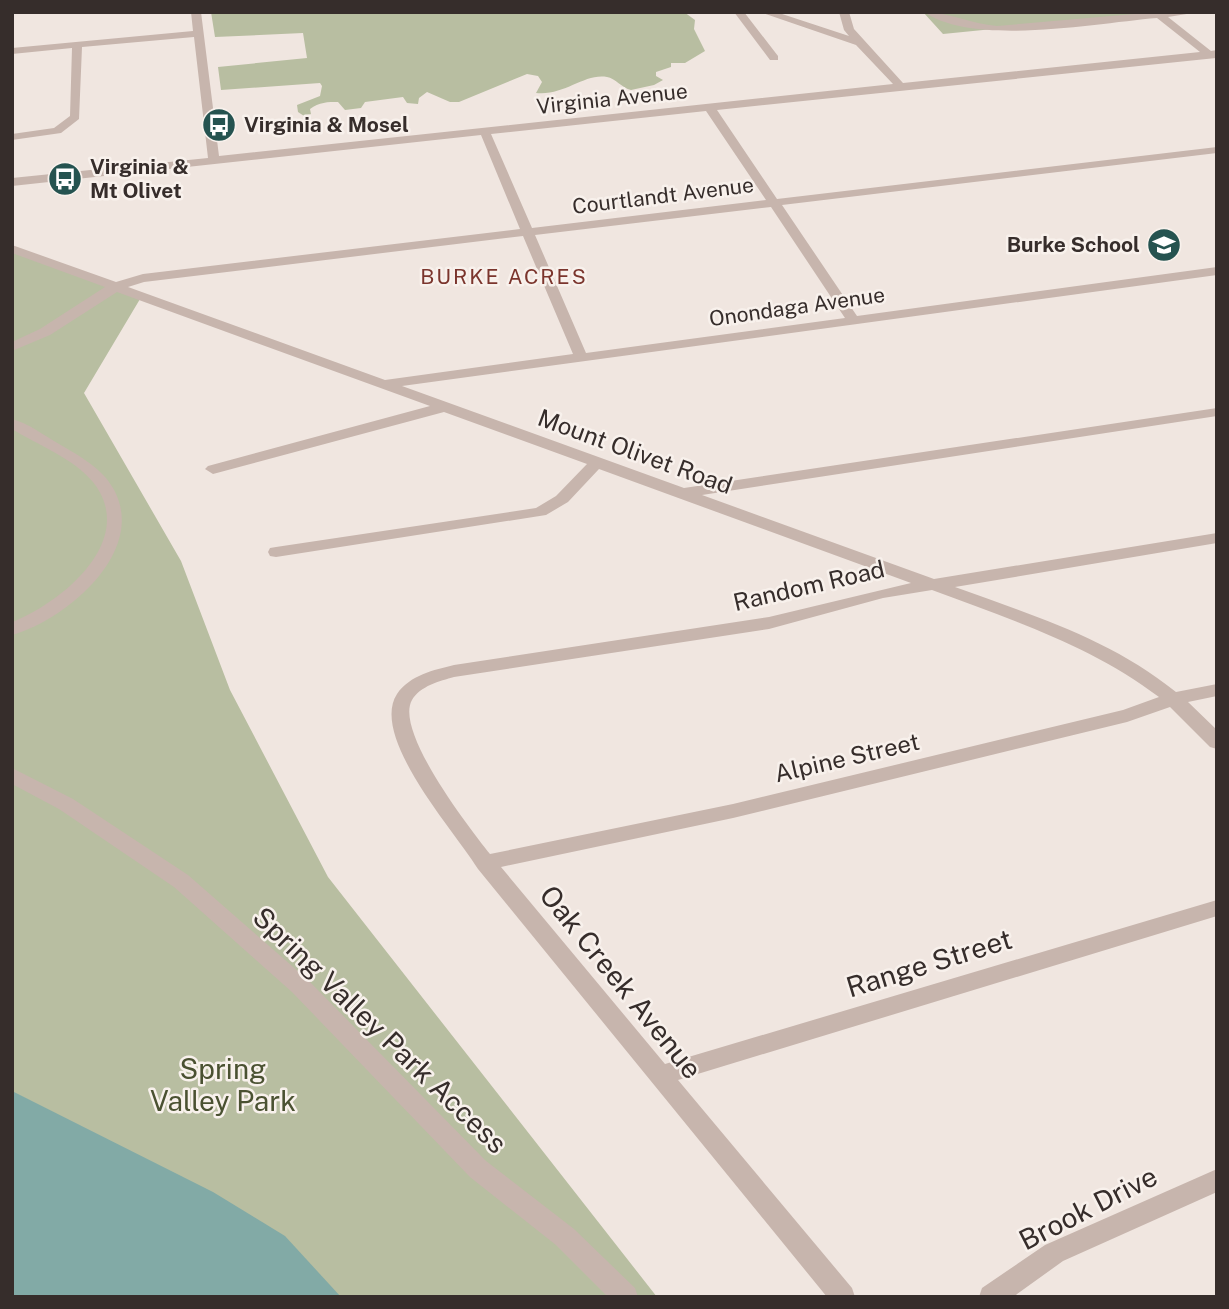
<svg xmlns="http://www.w3.org/2000/svg" width="1229" height="1309" viewBox="0 0 1229 1309" font-family="'Public Sans',sans-serif">
	<style>
		.green { fill: #b8bea1 }
		.water { fill: #82aaa6 }
		.lines { fill: none; stroke-linecap: round; stroke-linejoin: round }
		.minor { fill: #c7b5ad; fill-rule: evenodd }
		.labels { text-anchor: middle; stroke-width: 5; stroke-linejoin: round; paint-order: stroke }
		.far-street-label { font-size: 21px; fill: #362d2b; stroke: #f8f1ec }
		.far-poi-label { font-size: 21px; font-weight: bold; fill: #362d2b; stroke: #f8f1ec; text-anchor: start }
		.far-neighbourhood-label { font-size: 21px; letter-spacing: 2px; fill: #7b352d; stroke: #f8f1ec }
		.street-label { font-size: 24px; fill: #362d2b; stroke: #f8f1ec }
		.near-street-label { font-size: 28px; fill: #362d2b; stroke: #f8f1ec }
		.near-park-label { font-size: 28px; fill: #4a5131; stroke: #f8f1ec }
	</style>
	<rect width="100%" height="100%" fill="#f0e6e0"/>
	<!-- green -->
	<path class="green" d="M211,12H684L695,20L694,29L705,51L685,63H671V67L656,72V76L663,80L654,85L631,90C622,88 615,78 607,77C584,73 565,96 536,93L542,82L538,76L527,74L459,102H450L427,92L419,98L418,104L407,103L403,97L365,102L361,108L345,110L338,102C328,102 319,102 310,109L311,114L304,116L298,112L297,105L320,96L322,86L320,83L221,90L218,67L307,58L303,33L215,37Z
		M923,12H1163L943,34Z
		M12,248L143,294L84,393L181,561L230,690L328,877L657,1297H12Z"/>
	<!-- water -->
	<path class="water" d="M12,1091L213,1192L285,1236L341,1297H12Z"/>
	<g class="lines">
		<!-- minor -->
		<path class="minor" d="M191,12H201L219,156L893,84L856,45L760,12H776L849,36L844,30L839,12H849L854,29L903,83L1200,52L1157,18C1096,23 975,47 924,12C949,12 971,24 997,26L1157,12H1199L1168,17L1211,51L1217,50L1216,58L717,110L777,199L1217,147V153L782,205L857,316L1217,267V275L402,386L684,488L1217,408V416L702,495L934,579L1217,533V543L955,587C1032,615 1111,639 1176,692L1217,684V696L1188,702L1217,730V749L1210,747L1170,707L1127,722L733,818L501,867L665,1064L1217,900V916L678,1080L852,1288L855,1297H827L478,869C456,833 369,737 397,694C410,675 434,670 454,665L769,617L911,583L599,469L568,502L546,515L276,557L270,556L268,552L270,548L276,547L536,508L556,496L587,464L444,412L213,474L205,469L208,466L430,406L117,292L50,335L12,351V342L40,329L105,287L12,253V245L116,282L143,274L520,229L481,135L12,186V178L208,158L194,37L82,47L79,119L61,133L12,140V134L54,128L70,116L72,48L12,54V48L193,31ZM706,111L766,200L532,228L491,134ZM771,207L845,318L586,353L535,235ZM523,236L573,354L385,380L128,287L144,282ZM932,590C1012,620 1090,645 1159,697L1123,710L733,804L490,854C470,829 394,731 412,700C420,686 440,681 454,677L769,629L883,598Z
			M734,12H744L778,56V60H770Z
			M12,419C28,423 45,436 59,444C75,453 94,464 106,478C158,542 70,619 12,635V622C61,603 139,540 93,482C73,458 38,445 12,429Z
			M12,768L73,799L188,875L308,980L486,1161L574,1229L635,1288L638,1297H608L556,1245L470,1177L292,992L174,887L59,809L12,784Z
			M1217,1169V1192L1063,1261L1013,1297H979L982,1288L1045,1245Z"/>
	</g>
	<!-- icons -->
	<defs>
		<g id="bus-disc" transform="scale(1.75)"><circle r="9.5" fill="#255350" stroke="#f8f1ec"/><path d="M-5-6H5V4H4V6H2V4H-2V6H-4V4H-5ZM-3.5-4V0h7V-4ZM-3.5 1.2v1.5H-2V1.2ZM2 1.2v1.5H3.5V1.2Z" fill="#fff"/></g>
		<g id="school-disc" transform="scale(1.75)"><circle r="9.5" fill="#255350" stroke="#f8f1ec"/><path d="M0-5L7-2L0 1L-7-2ZM-4 1L0 2.5L4 1V4Q0 6-4 4Z" fill="#fff"/></g>
	</defs>
	<g fill-rule="evenodd">
		<use href="#bus-disc" x="219" y="125"/>
		<use href="#bus-disc" x="65" y="179"/>
		<use href="#school-disc" x="1164" y="245"/>
	</g>
	<g class="labels">
		<!-- far-street labels -->
		<g class="far-street-label">
			<text transform="translate(612 99) rotate(-6)" y="7">Virginia Avenue</text>
			<text transform="translate(663 196) rotate(-7)" y="7">Courtlandt Avenue</text>
			<text transform="translate(797 307) rotate(-8)" y="7">Onondaga Avenue</text>
		</g>
		<!-- far-poi labels -->
		<g class="far-poi-label">
			<text x="244" y="132">Virginia &amp; Mosel</text>
			<text x="90" y="174">Virginia &amp;<tspan x="90" dy="24">Mt Olivet</tspan></text>
			<text x="1140" y="252" text-anchor="end">Burke School</text>
		</g>
		<!-- far-neighbourhood labels -->
		<g class="far-neighbourhood-label">
			<text x="504" y="284">BURKE ACRES</text>
		</g>
		<!-- street labels -->
		<g class="street-label">
			<text transform="translate(635 452) rotate(20)" y="8">Mount Olivet Road</text>
			<text transform="translate(809 586) rotate(-13)" y="8">Random Road</text>
			<text transform="translate(847 758) rotate(-13)" y="8">Alpine Street</text>
		</g>
		<!-- near-street labels -->
		<g class="near-street-label">
			<text transform="translate(929 963) rotate(-17)" y="10">Range Street</text>
			<text transform="translate(621 982) rotate(51)" y="10">Oak Creek Avenue</text>
			<text transform="translate(380 1030) rotate(44)" y="10">Spring Valley Park Access</text>
			<text transform="translate(1088 1208) rotate(-27)" y="10">Brook Drive</text>
		</g>
		<!-- near-park labels -->
		<g class="near-park-label">
			<text x="223" y="1079">Spring<tspan x="223" dy="32">Valley Park</tspan></text>
		</g>
	</g>
	<!-- border -->
	<rect width="1229" height="1309" fill="none" stroke="#362d2b" stroke-width="28"/>
</svg>
